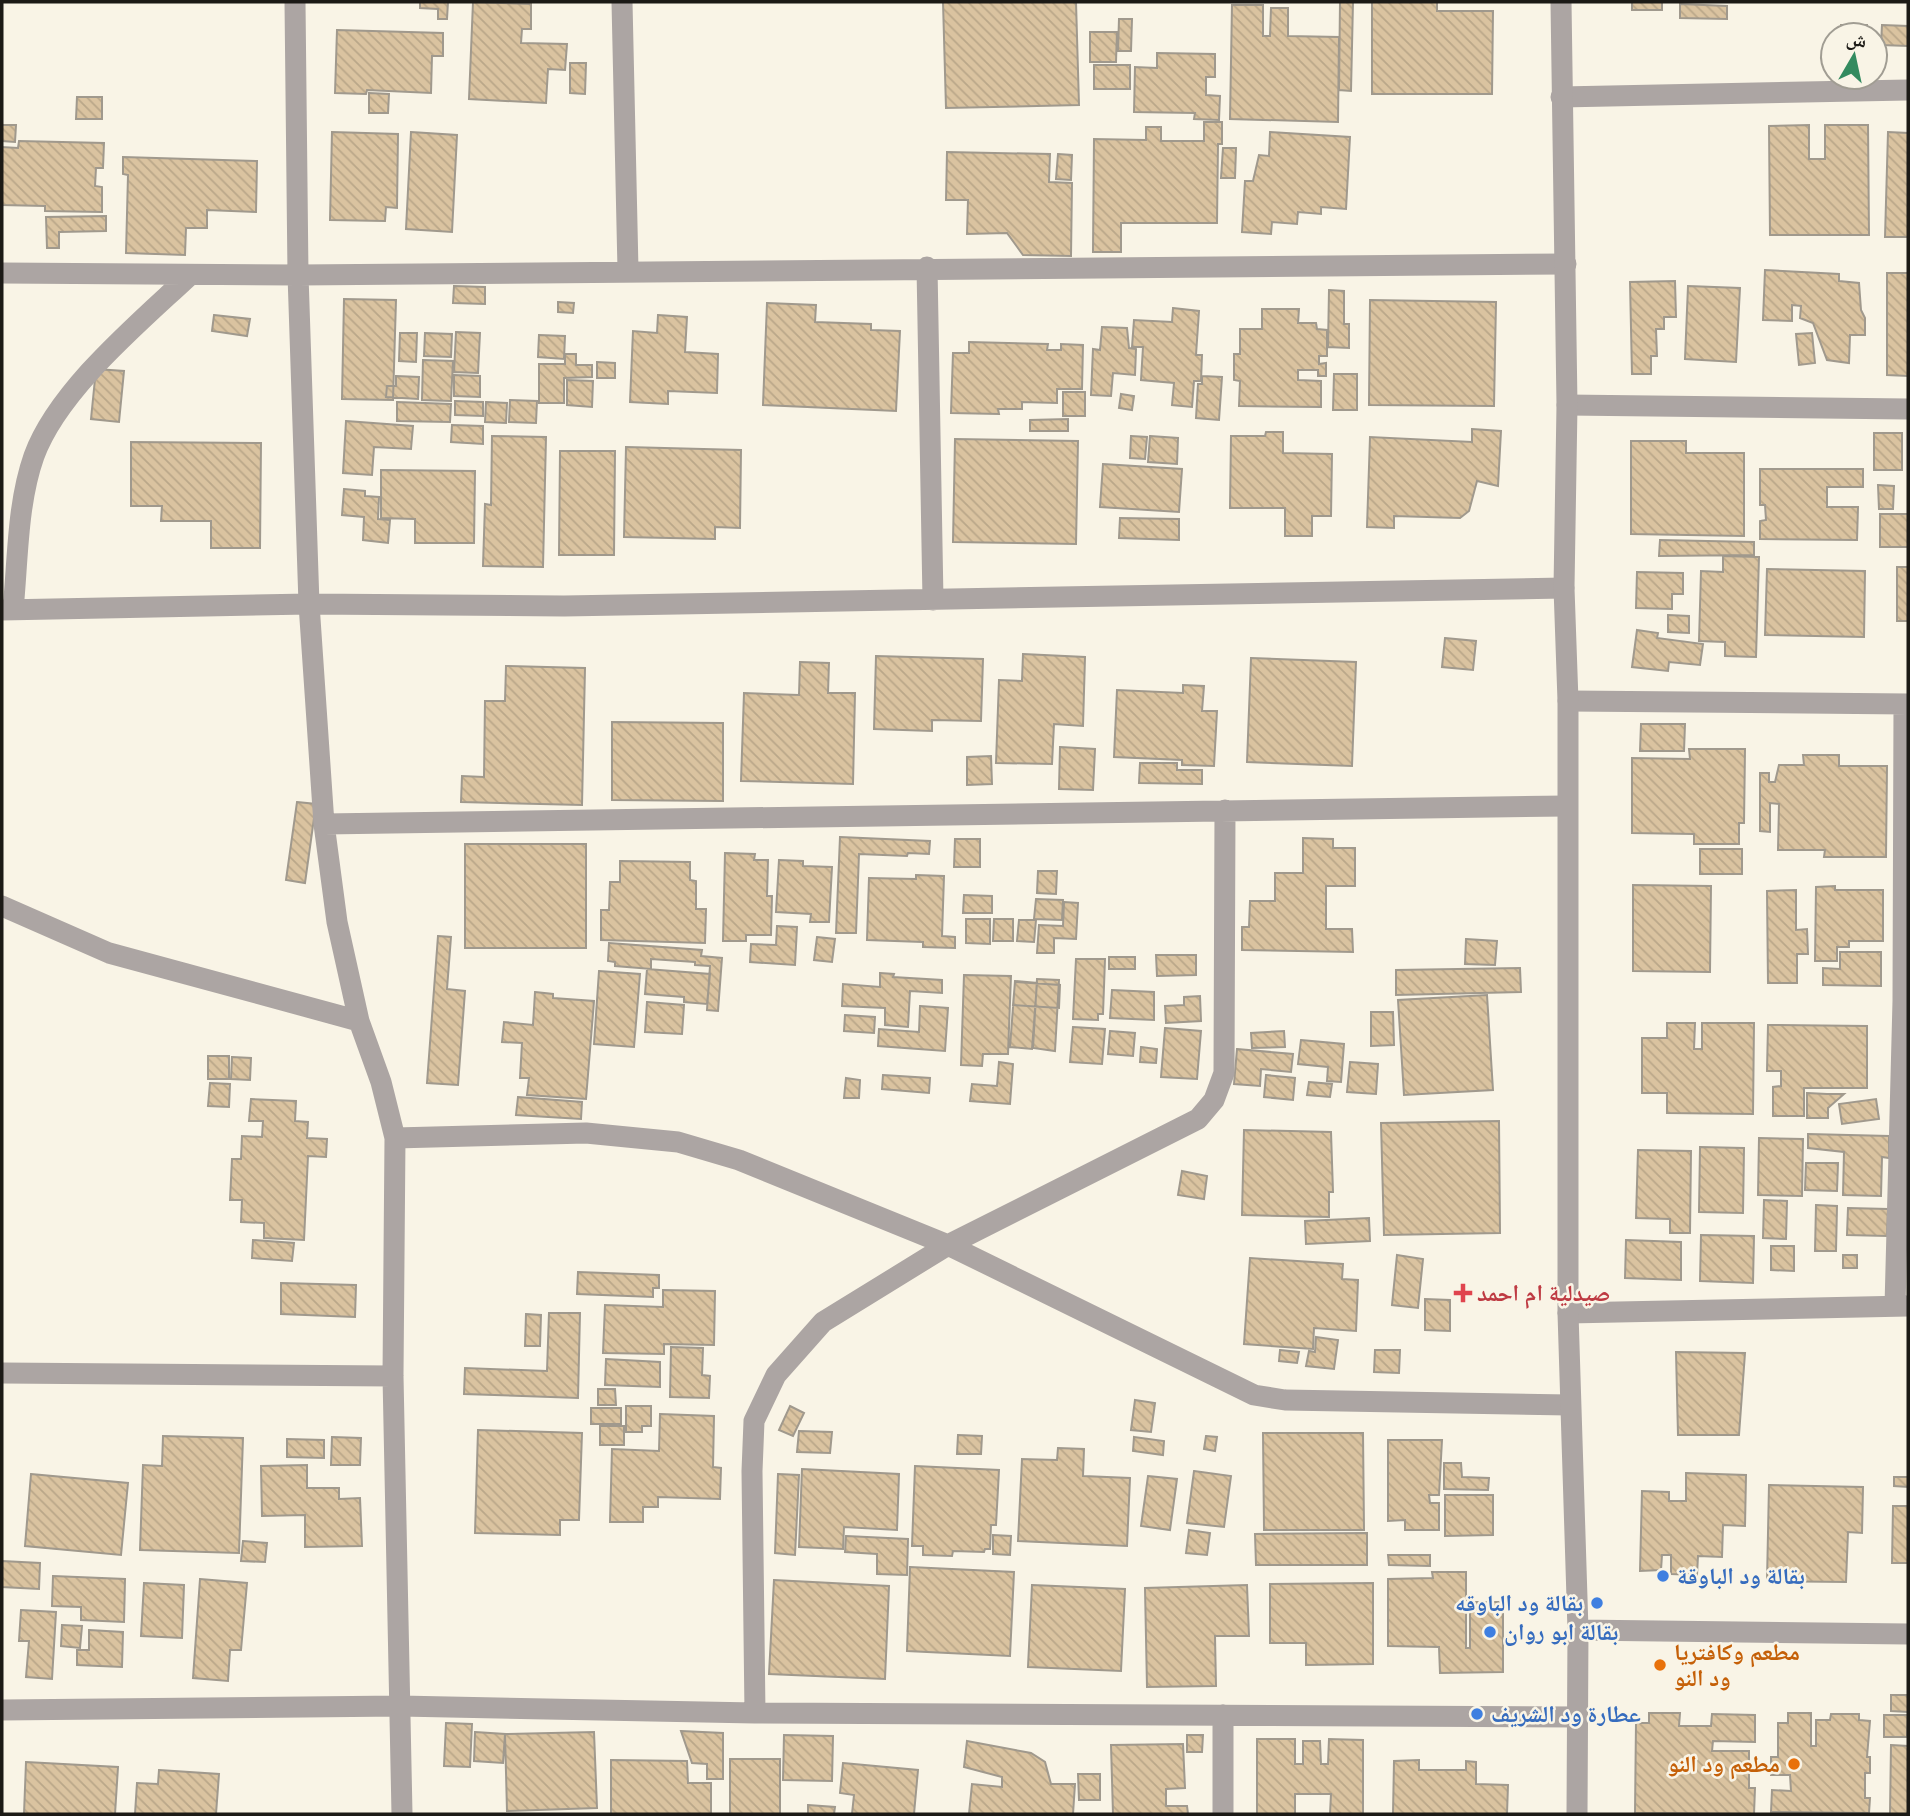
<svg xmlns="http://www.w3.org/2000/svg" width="1910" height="1816" viewBox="0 0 1910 1816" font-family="'Golos Text','Noto Naskh Arabic',sans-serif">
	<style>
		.building { fill: url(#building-back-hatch); stroke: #a0998d; stroke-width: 2 }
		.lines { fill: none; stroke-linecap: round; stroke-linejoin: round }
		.minor { stroke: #aca5a3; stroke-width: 21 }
		.tertiary { stroke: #aca5a3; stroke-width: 21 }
		.health-dot { fill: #e0444e; stroke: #f9f4e6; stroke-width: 2.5 }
		.shop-dot { fill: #3f7fe0; stroke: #f9f4e6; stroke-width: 2.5 }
		.food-dot { fill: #e8710a; stroke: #f9f4e6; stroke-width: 2.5 }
		.labels { text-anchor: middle; stroke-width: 5; stroke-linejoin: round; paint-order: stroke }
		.health-label { font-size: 23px; font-weight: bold; fill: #be3a42; stroke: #f9f4e6; text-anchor: start }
		.shop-label { font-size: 23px; font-weight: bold; fill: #366cbe; stroke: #f9f4e6; text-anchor: start }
		.food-label { font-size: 23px; font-weight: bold; fill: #c56008; stroke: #f9f4e6; text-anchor: start }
	</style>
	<defs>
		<pattern id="building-back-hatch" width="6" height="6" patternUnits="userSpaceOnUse" patternTransform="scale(1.75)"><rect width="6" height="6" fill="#dac3a0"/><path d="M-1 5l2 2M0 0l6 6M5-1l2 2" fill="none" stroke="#baa789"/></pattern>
	</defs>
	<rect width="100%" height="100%" fill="#f9f4e6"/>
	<!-- building -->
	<path class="building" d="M420,2H448L447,19H438V9L420,8Z
		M473,2L531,4V29H522L521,43L567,44L565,70L548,69L546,103L469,99Z
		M943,2H1076L1079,105L946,108Z
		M1340,2H1353L1351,91L1339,90Z
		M1372,2H1437V11H1493L1492,94H1372Z
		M1632,2H1662V10H1632Z
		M1680,4L1727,6V19L1680,18Z
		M1232,5H1263V36H1270L1271,8H1288V36L1339,37L1338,122L1230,119Z
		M1119,19H1132L1131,51H1118Z
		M1841,25H1867V35H1841Z
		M1882,25L1908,26V46L1881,45Z
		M337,30L443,33V56H432L431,93L367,90L366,94L335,93Z
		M1090,32H1117L1116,62H1090Z
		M1157,53L1215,54V77H1206V95L1220,96L1219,120L1194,119L1195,113L1134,112L1135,67L1157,68Z
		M570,63H586L585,94L570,93Z
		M1094,65H1130V89H1094Z
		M369,93L389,94L388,113H369Z
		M77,97H102V119H76Z
		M1204,122H1222V144H1218L1217,223H1121V252H1093L1094,139L1146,140V127H1161V141H1204Z
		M2,125H16L15,142L2,141Z
		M1809,125V159H1825V125H1868L1869,235H1770L1769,126Z
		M332,132L398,134L397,208L386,207L385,221L330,220Z
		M411,132L457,135L452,232L406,229Z
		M1270,132L1350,137L1346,209L1321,207V214L1298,212L1297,224L1272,222L1271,234L1242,232L1245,181H1253L1259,155L1269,156Z
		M1888,132L1908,133V237H1885Z
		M19,141L104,143L103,168H96L95,186L102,187V212L45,211V206L2,205V147L18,148Z
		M1223,148H1236L1235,178H1221Z
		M947,152L1050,154L1049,182L1072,183L1071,256L1023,255L1007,233L967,234L968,200H946Z
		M1058,154L1072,155L1071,180L1056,179Z
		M123,157L257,161L256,212L207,210V228H186L185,255L126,253L128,175L123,174Z
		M106,216V231L59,232V248H47L46,217Z
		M1765,270L1839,274V281L1859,283L1861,310L1865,318V335H1850L1849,363L1827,360L1813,323L1800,318L1801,306L1792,305V321L1763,320Z
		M1887,273H1908V376L1887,375Z
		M1675,281L1676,317H1664V329H1656L1657,356H1651V374H1632L1630,282Z
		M454,286L485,287V304L453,303Z
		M1688,286L1740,288L1736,362L1685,359Z
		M1329,290L1344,291V324H1349V348L1328,347Z
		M344,299L396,300L393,400L342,399Z
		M1370,300L1496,302L1494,406L1369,405Z
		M558,302L574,303L573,313L558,312Z
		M767,303L816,305L815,322L871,324V330L900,331L896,411L763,405Z
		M1173,308L1199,311L1196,355H1202L1201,381H1194L1192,407L1172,405L1174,383L1141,380L1143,347H1132L1134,320L1172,322Z
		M1262,309H1299L1298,323H1316L1317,329L1327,330V356H1319V364L1326,363V376H1318V370H1298V380L1321,381V407L1239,406L1240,381L1234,380V354H1240V329H1262Z
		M214,315L250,319L247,336L212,331Z
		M658,315L687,317L685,352L718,354L717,393L668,391V404L630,402L633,331L657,333Z
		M1102,327L1127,328L1129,348L1136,349L1135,375L1113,373L1111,396L1091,395L1093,349L1100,350Z
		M456,332L480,333L478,373L454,372Z
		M400,333H417L416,362L399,361Z
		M425,333L452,334L451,357L424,356Z
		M1812,333L1815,363L1799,365L1796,334Z
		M539,335L565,336L564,359L538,357Z
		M969,342L1048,344L1047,350H1061V344L1083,345L1082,389H1057V403L1022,402V409H998L999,414L951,413L953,353H969Z
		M565,354H576V365H592V377L564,378V403H539V364H565Z
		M423,360L453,361L451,401L422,400Z
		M597,362L615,363V378H597Z
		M96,369L124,371L119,422L91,419Z
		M1334,374H1357V410H1333Z
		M454,375L480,376V397L454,396Z
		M396,376L419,377L418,399L386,397L387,386H396Z
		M1202,376L1222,377L1219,420L1196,418L1198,384H1202Z
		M567,380L593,381L592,407L567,405Z
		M1063,392H1085V416H1063Z
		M1121,394L1134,396L1132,410L1119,408Z
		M510,400L537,401L536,423L509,422Z
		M455,401L483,402V416L455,415Z
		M397,402L451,404L450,422L397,421Z
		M486,402L507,403L506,423L485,422Z
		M1068,419V431H1030V420Z
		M346,421L413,426L411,449L374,447L372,475L343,473Z
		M452,425L483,426V444L451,442Z
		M1472,429L1501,431L1498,486L1477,481L1469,511L1460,518L1394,516V528L1367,527L1370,437L1472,442Z
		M1266,432H1283V453L1332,454L1331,516H1312V536H1285V508H1230L1231,436H1265Z
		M1874,433H1902V470H1874Z
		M492,436L546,437L543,567L483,566L485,504L491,505Z
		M1131,436L1147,437L1145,459L1130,458Z
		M1150,436L1178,438L1177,464L1148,462Z
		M955,439L1078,441L1076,544L953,542Z
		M1631,441H1686V453H1744V536L1631,534Z
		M131,442L261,443L260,548H211V521H161L162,506H131Z
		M626,447L741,450L740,528L715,527V539L624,537Z
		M560,451H615L614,555H559Z
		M1103,464L1182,469L1179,512L1100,507Z
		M1760,469H1863V487H1827V507H1858L1857,540L1760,539V521L1766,520L1765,505H1760Z
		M381,470L475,471L474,543H415V519L381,518Z
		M1878,485L1894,486L1893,509H1879Z
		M344,489L365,491V496L379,497L378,519L390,520L388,543L363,540L364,517L342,515Z
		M1880,514H1908V547H1880Z
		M1120,518L1179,519V540L1119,538Z
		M1660,540L1754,542V555L1659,556Z
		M1723,556L1759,557L1756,657L1725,656V642L1699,641L1701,571L1723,572Z
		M1897,567H1908V621H1897Z
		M1767,569L1865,571L1864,637L1765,635Z
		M1637,572L1683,573V594H1672V609L1636,608Z
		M1668,615L1689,616V633L1668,632Z
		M1637,630L1658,633L1657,638L1703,644L1700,665L1669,662L1668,671L1632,667Z
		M1445,638L1476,641L1473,670L1442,667Z
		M1023,654L1085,657L1083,726L1054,724L1052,764L996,763L999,680L1022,681Z
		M876,656L983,659L981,721L932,720V731L874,729Z
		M1251,658L1356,662L1352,766L1247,762Z
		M800,662L829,663L828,693H855L853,784L741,781L744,693L799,695Z
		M506,666L585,668L582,805L461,802L462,776L484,777L485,701H505Z
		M1183,685L1204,686L1202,711H1217L1214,766L1182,765V760L1114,757L1117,690L1183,693Z
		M612,722L723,723V801L612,800Z
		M1641,724H1685L1684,751H1640Z
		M1060,747L1095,749L1093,790L1059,789Z
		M1689,749H1745L1744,823H1739V844H1694V834L1632,833V758L1690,759Z
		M1803,755H1839V766H1887L1886,857H1824L1825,850H1778L1779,804L1770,803V832L1760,831V773H1769V782H1775L1779,765H1804Z
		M991,756L992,784L967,785V757Z
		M1140,763H1177V770H1202V784L1139,783Z
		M297,802L316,804L305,883L286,880Z
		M840,837L930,841L929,854L908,853L907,856L859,854L856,933H836Z
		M1303,838L1333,839V848H1355V886H1326V929H1352L1353,952L1242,950V927H1249L1250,901H1275V873H1303Z
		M955,839H980V867H954Z
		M465,844H586V948H465Z
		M1700,849H1742V874H1700Z
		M725,853L755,854L754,860H768L767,896H772L771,935H746V941H723Z
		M779,860L803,861V866L832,867L829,922H810L811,914L776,912Z
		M620,861L690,862V880L696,881V909H706L705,943L601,940V910H609L610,882H620Z
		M1038,871H1057L1056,894L1037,893Z
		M916,875L944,876L942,936L955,937V948L923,947V942L867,940L869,878L916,879Z
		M1633,885L1711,886L1710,972L1633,971Z
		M1835,886V890H1883V941H1849V947H1837V961H1815L1816,887Z
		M1796,890V930L1807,929L1808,954H1797V983H1768L1767,891Z
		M964,895L992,896V913H963Z
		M1036,899L1063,900L1062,920L1034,919Z
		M1064,902L1078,903L1076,939L1054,938V953H1037L1039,925L1063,926Z
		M966,919H990V944L966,943Z
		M994,919H1013V941H993Z
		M1019,920H1036L1034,942L1017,941Z
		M777,926L797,927L795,965L750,962L751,944L776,945Z
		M438,936L451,937L447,989L465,991L458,1085L427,1083Z
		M817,937L835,939L832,962L814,960Z
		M1466,939L1497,941L1495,965L1465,964Z
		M609,943L702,950L701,956L722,958L718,1011L707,1010L710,966L695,965V962L651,959V969L615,966V962L608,961Z
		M1840,952H1881V986L1823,985V968L1840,969Z
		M1156,955H1196V975L1157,976Z
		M1109,957H1135V969H1109Z
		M1076,959H1105L1103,1014H1098V1020L1073,1019Z
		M1520,968L1521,992L1396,995V970Z
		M647,969L710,974L707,1004L684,1002V997L645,994Z
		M599,971L640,974L634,1047L594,1044Z
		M880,973L894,974L893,977L942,980V993L910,991L908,1027L885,1025V1008L842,1006L843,984L880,987Z
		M964,975L1011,976L1008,1054H983L982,1066L961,1065Z
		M1037,979L1059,980L1055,1051L1033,1048Z
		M1015,981L1037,983L1032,1049L1010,1047Z
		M1015,982L1060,985L1059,1008L1013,1005Z
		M1112,990L1154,992V1020L1110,1018Z
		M535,992L553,994V998L594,1001L586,1099L527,1095L529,1078H520L522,1043L502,1042L504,1022L533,1025Z
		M1487,995L1493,1090L1404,1095L1398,1000Z
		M1200,996L1201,1021L1166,1023L1165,1006L1184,1005V997Z
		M647,1002L684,1005L682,1034L645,1032Z
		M920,1006L948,1008L945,1051L878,1046L879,1029L919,1032Z
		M1371,1012H1393L1394,1045L1371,1046Z
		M845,1015L875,1017L874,1033L844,1031Z
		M1667,1023H1695L1694,1049H1702V1023H1754L1753,1114L1667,1113V1093H1642V1038H1667Z
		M1768,1025L1867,1026V1088H1804V1116H1773V1087L1781,1086V1071H1767Z
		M1073,1027L1105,1029L1102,1064L1070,1062Z
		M1165,1028L1201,1031L1197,1079L1161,1077Z
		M1110,1031L1135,1033L1133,1056L1108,1054Z
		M1284,1031L1285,1047L1252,1048L1251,1033Z
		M1301,1040L1344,1044L1341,1082L1327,1081L1328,1067L1298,1064Z
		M1141,1047L1157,1049L1156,1063L1140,1062Z
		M1237,1049L1293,1054L1291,1072L1261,1069L1260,1086L1234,1084Z
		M208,1056H229V1079H208Z
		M232,1057L251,1058L250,1080L231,1079Z
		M999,1062L1013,1064L1010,1104L970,1101L972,1084L997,1086Z
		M1350,1062L1378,1064L1376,1094L1347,1092Z
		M883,1075L930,1078L929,1093L882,1089Z
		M1266,1075L1295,1078L1293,1100L1264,1097Z
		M846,1078L860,1080L859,1098H844Z
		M1309,1082L1332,1084L1330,1097L1307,1095Z
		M210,1083L230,1084L229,1107L208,1106Z
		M1807,1093L1827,1094H1844L1828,1108V1118H1807Z
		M518,1097L582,1102L581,1119L516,1115Z
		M251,1099L296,1101L295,1121L308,1122L307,1138L327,1139L326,1157L308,1156L304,1240L264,1238V1223L241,1222L242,1200H230L232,1159H241L242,1136L262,1137L263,1121H249Z
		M1876,1099L1879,1119L1842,1124L1839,1104Z
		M1499,1121L1500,1233L1384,1235L1381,1123Z
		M1244,1130L1331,1132L1333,1192H1329V1217L1242,1215Z
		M1808,1134L1889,1136V1158L1882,1157L1881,1196L1843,1195L1844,1152L1808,1148Z
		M1759,1138L1803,1139L1802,1196L1758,1195Z
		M1700,1147L1744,1148L1743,1213L1699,1212Z
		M1638,1150L1691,1151L1690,1233H1670V1219L1636,1218Z
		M1806,1163H1838L1837,1191L1805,1190Z
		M1182,1171L1207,1176L1204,1199L1178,1195Z
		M1764,1200L1787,1201L1786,1239L1763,1238Z
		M1816,1205L1837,1206L1836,1251H1815Z
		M1848,1208L1888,1209L1887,1236L1847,1235Z
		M1369,1218L1370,1241L1306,1244L1305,1221Z
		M1701,1235L1754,1236L1753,1283L1700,1281Z
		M253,1240L294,1243L292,1261L252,1258Z
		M1626,1240L1681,1242V1280L1625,1278Z
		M1771,1246H1794V1271L1771,1270Z
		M1397,1255L1423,1259L1418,1308L1392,1305Z
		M1843,1255H1857V1268H1843Z
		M1250,1258L1343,1264L1342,1279L1358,1280L1356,1331L1314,1328L1313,1349L1244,1344Z
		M578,1272L659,1275V1288H653V1297L577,1294Z
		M281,1283L356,1285L355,1317L281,1314Z
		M663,1290L715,1291L714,1345L664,1344V1354L603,1353L605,1305L663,1307Z
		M1425,1299L1450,1300V1331L1425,1330Z
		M549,1313H580L578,1398L464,1394L465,1368L547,1371Z
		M526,1314L541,1315L540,1346H525Z
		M1316,1337L1338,1340L1334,1369L1306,1366L1309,1351L1315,1352Z
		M671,1347L703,1348L702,1375L710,1376L709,1398L670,1397Z
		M1280,1350L1299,1352L1297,1363L1279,1361Z
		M1375,1350H1400L1399,1373L1374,1372Z
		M1676,1352L1745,1353L1739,1435H1678Z
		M606,1359L660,1362V1387L605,1385Z
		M598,1389H615L616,1405H598Z
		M1135,1400L1155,1403L1151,1432L1131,1430Z
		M626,1406H651V1426H642V1432H626Z
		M790,1406L804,1413L793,1436L779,1430Z
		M591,1408H621V1424H591Z
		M660,1414L714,1416L713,1467L721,1468L720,1499L658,1497V1507H643V1522H610L612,1449L659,1451Z
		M600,1426H624V1445H600Z
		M478,1430L582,1433L579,1520H560V1535L475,1533Z
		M799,1431L832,1432L830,1453L797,1452Z
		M1263,1433H1363L1364,1530H1264Z
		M958,1435L982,1436L981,1454H957Z
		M163,1436L243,1438L239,1553L140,1550L143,1465L162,1466Z
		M1206,1436L1217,1437L1215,1451L1204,1449Z
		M332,1437L361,1438L360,1465H331Z
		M1134,1437L1164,1441L1163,1455L1133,1451Z
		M287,1439L324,1440V1458L287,1457Z
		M1388,1440H1442L1439,1495H1429L1430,1503H1439V1530H1405V1520L1388,1521Z
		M1058,1448L1084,1449L1083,1476L1130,1478L1127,1546L1018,1541L1022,1459L1057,1460Z
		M1444,1463H1461L1462,1477L1489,1478L1488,1490L1444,1489Z
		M307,1465V1488H339V1499L360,1498L362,1546L305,1547V1515L262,1516L261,1466Z
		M915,1466L999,1470L996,1525H991L990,1549H985L984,1552L953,1551L952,1556L923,1555V1546H912Z
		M802,1469L899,1474L897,1530L844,1527L843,1549L799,1547Z
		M1194,1471L1231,1476L1224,1527L1187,1523Z
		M1686,1473L1746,1475L1745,1526L1723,1525L1722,1557L1698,1556L1697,1575L1671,1574V1555H1662L1661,1570L1640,1571L1642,1491L1669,1492V1501H1686Z
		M31,1474L128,1483L121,1555L25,1546Z
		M778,1474L799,1475L795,1555L775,1553Z
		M1148,1476L1177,1479L1170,1530L1141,1526Z
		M1894,1477H1908V1487L1894,1486Z
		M1769,1485L1863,1487L1862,1533L1848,1532L1846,1582L1767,1581Z
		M1445,1495H1493V1535L1445,1536Z
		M1893,1506H1908V1563H1892Z
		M1189,1530L1210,1533L1207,1555L1186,1553Z
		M1367,1533V1565H1256L1255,1534Z
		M993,1535L1011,1536L1010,1555L993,1554Z
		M846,1536L908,1539L907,1575L877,1574V1554L845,1552Z
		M243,1541L267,1543L265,1562L241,1561Z
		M1388,1555H1430V1566L1389,1565Z
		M2,1561L40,1563L39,1589L2,1587Z
		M910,1567L1014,1572L1010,1656L907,1651Z
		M1432,1572H1466V1648H1470V1602H1503V1672L1440,1673L1439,1647L1388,1646V1579L1433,1578Z
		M53,1576L125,1579L124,1622L81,1620V1607L52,1606Z
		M200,1579L247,1583L241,1650H230L228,1681L193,1678Z
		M774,1580L889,1586L885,1679L769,1674Z
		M144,1583L184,1585L182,1638L141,1636Z
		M1373,1583V1664L1306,1665V1643H1270V1584Z
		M1032,1585L1125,1589L1121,1671L1028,1667Z
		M1247,1585L1249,1636H1215L1216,1686L1147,1687L1145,1588Z
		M21,1610L56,1612L52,1679L26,1677L29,1641H19Z
		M62,1625L82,1626L80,1648L61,1646Z
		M89,1630L123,1632L122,1667L77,1665V1650H89Z
		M1891,1695H1908V1712L1891,1711Z
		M1649,1713H1680L1679,1726H1711L1712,1714L1755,1715V1742L1713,1741L1712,1751H1749V1788H1755L1754,1814L1635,1813L1636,1723H1649Z
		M1788,1713H1811V1746H1816V1720H1830L1831,1714H1859V1720L1870,1721L1867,1757H1870V1773H1865V1798H1870L1869,1813L1771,1812L1772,1790L1791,1791L1790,1775H1771V1757H1778V1723H1788Z
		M1884,1715H1908L1907,1737H1884Z
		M446,1723L472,1724L470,1767L444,1766Z
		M681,1731L723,1733V1779H707V1764L692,1763Z
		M475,1732L505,1734L503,1763L474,1761Z
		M594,1732L597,1808L507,1811L505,1734Z
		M784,1735L833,1736L832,1781L783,1780Z
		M1187,1735H1203L1202,1752H1187Z
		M1257,1739H1295V1764H1303V1741H1320L1321,1764H1328L1329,1739L1363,1740V1814H1330L1331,1794H1295V1814H1257Z
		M967,1741L1031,1753L1045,1762L1051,1784H1075L1073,1814H969L972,1784L1002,1787V1777L964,1767Z
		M1183,1744L1185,1788L1166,1789V1806H1187L1188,1814H1113L1111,1745Z
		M1891,1745L1908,1746V1814H1890Z
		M730,1759H780V1814H730Z
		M611,1760L687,1761L688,1783H711V1814H611Z
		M1419,1760V1770H1466V1761L1476,1762V1784L1508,1785L1507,1814H1393L1394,1761Z
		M26,1762L118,1767L115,1814H24Z
		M843,1763L918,1770L914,1814H852L854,1795L840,1793Z
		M159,1770L219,1774L216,1814H135L137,1783L158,1784Z
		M1078,1774H1100V1800H1079Z
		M808,1805L835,1807L834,1814H808Z"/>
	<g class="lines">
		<!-- minor -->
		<path class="minor" d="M295,2L298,275L309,604L324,824L337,922L359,1021L381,1082L395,1138L393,1376L402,1814
			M622,2L628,270
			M1561,97L1908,90
			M927,267L933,600
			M2,273L298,275L1566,264
			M1567,405L1908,409
			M2,610L309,604L564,606L1564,588
			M13,610C18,560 17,504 34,456C58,390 139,323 190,275
			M1568,701L1908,704
			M324,824L1566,806
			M2,906L109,953L359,1021
			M395,1138L586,1133L678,1142L739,1160L948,1245L1254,1395L1285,1400L1569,1405
			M1895,1306L1903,1001L1904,704
			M1568,1313L1908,1306
			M2,1373L393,1376
			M2,1710L400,1706L755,1713L1578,1717
			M755,1713L752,1471L754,1421L776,1375L823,1322L948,1245L1198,1119L1214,1100L1224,1073L1225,810
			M1223,1814V1715"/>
		<!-- tertiary -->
		<path class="tertiary" d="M1561,2L1567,405L1564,588L1568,701V1313L1578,1630L1577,1814
			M1578,1630L1908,1634"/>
	</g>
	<!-- markers -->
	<path class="health-dot" d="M1459.5 1282.5h7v7h7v7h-7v7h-7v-7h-7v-7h7z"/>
	<g class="shop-dot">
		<circle cx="1663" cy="1576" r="7"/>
		<circle cx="1597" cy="1603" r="7"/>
		<circle cx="1490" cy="1632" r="7"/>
		<circle cx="1477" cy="1714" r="7"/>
	</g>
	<g class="food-dot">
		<circle cx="1660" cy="1665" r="7"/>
		<circle cx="1794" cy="1764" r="7"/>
	</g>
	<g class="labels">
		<!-- health labels -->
		<g class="health-label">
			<text x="1477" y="1301">صيدلية ام احمد</text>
		</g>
		<!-- shop labels -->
		<g class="shop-label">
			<text x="1677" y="1584">بقالة ود الباوقة</text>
			<text x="1583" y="1611" text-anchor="end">بقالة ود الباوقه</text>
			<text x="1504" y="1640">بقالة ابو روان</text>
			<text x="1491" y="1722">عطارة ود الشريف</text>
		</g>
		<!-- food labels -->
		<g class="food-label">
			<text x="1674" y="1660">مطعم وكافتريا<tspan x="1674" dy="26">ود النو</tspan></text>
			<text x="1780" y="1772" text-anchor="end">مطعم ود النو</text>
		</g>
	</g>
	<!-- border -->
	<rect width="1910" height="1816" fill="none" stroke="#1c1a16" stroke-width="7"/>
	<!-- north arrow -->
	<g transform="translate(1854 56) rotate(9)"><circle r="33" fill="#f9f4e6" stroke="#a19d93" stroke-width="2"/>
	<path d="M0-5L12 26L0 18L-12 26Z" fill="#338b5f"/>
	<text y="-10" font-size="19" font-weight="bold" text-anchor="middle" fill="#1c1a16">ش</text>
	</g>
</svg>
